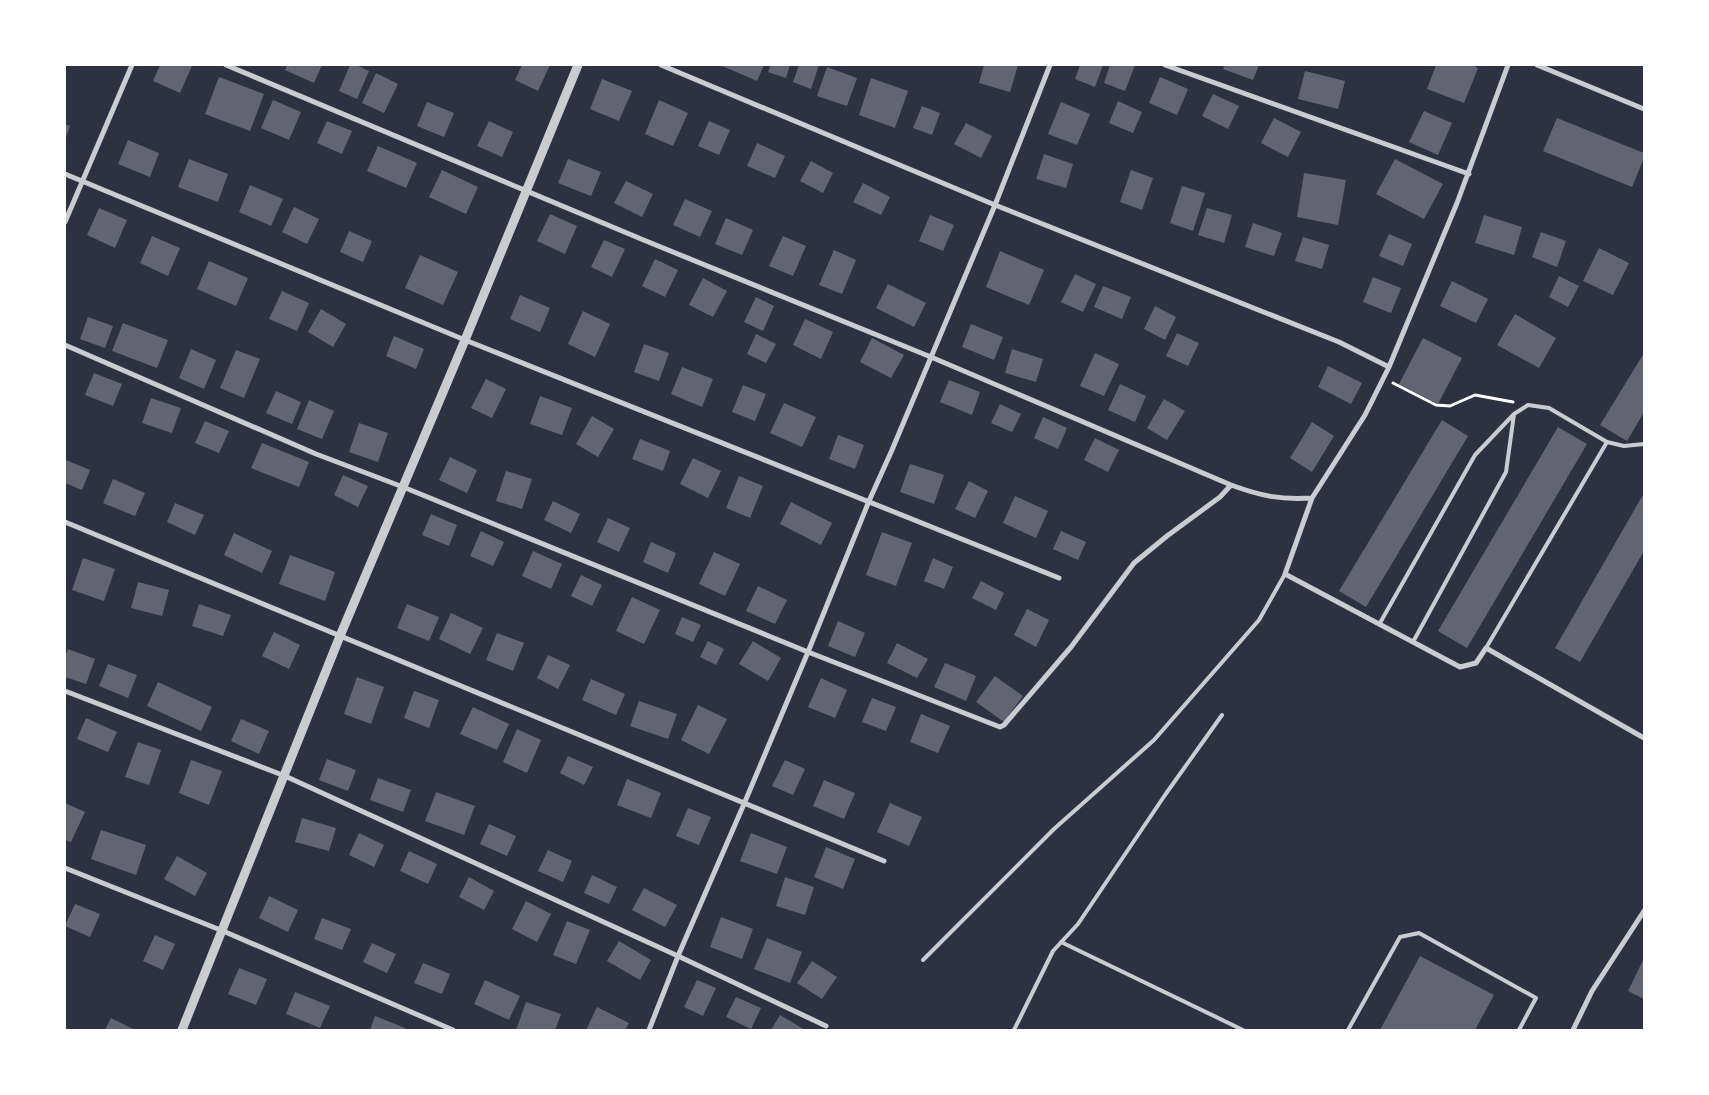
<svg xmlns="http://www.w3.org/2000/svg" width="1709" height="1095" viewBox="0 0 1709 1095" font-family="'Roboto Serif',serif">
	<style>
		.building { fill: #626471 }
		.lines { fill: none; stroke-linecap: round; stroke-linejoin: round }
		.path { stroke: #fff; stroke-width: 3 }
		.service { stroke: #caccd0; stroke-width: 4 }
		.minor { stroke: #caccd0; stroke-width: 5 }
		.tertiary { stroke: #caccd0; stroke-width: 9 }
	</style>
	<rect width="100%" height="100%" fill="#2d3142"/>
	<!-- building -->
	<path class="building" d="M160,65H189L192,66L180,93L153,81Z
		M287,65H322L314,83L285,70Z
		M350,65H356L369,71L357,99L339,91Z
		M522,65H550L538,91L515,80Z
		M720,65H764L757,81Z
		M771,65H790L786,78L768,72Z
		M799,65H819L811,89L793,82Z
		M984,65H1018L1010,92L979,83Z
		M1080,65H1103L1095,87L1075,79Z
		M1110,65H1135L1125,91L1104,83Z
		M1225,65H1259L1253,80L1223,69Z
		M1436,65H1472L1478,68L1464,103L1427,89Z
		M827,67L857,78L847,106L817,96Z
		M1305,71L1345,81L1338,109L1298,99Z
		M376,73L398,84L384,113L362,103Z
		M219,77L264,94L250,131L205,114Z
		M1160,77L1188,89L1177,115L1149,103Z
		M871,78L908,91L895,128L859,115Z
		M602,79L632,91L619,121L590,109Z
		M1213,94L1239,106L1228,129L1202,116Z
		M273,100L301,112L289,140L261,128Z
		M659,100L688,113L673,146L645,134Z
		M1118,101L1142,112L1133,133L1109,123Z
		M427,102L454,113L444,137L417,126Z
		M1061,102L1090,114L1077,145L1048,134Z
		M922,106L940,113L932,135L913,128Z
		M1424,111L1452,123L1438,155L1409,142Z
		M1274,118L1301,132L1288,157L1261,143Z
		M1557,118L1644,153V158L1632,187L1543,151Z
		M327,121L352,131L342,154L317,143Z
		M489,121L513,132L502,157L477,146Z
		M709,121L730,130L719,155L698,146Z
		M966,123L992,136L981,158L954,144Z
		M65,124L70,126L65,140Z
		M128,140L159,153L150,177L118,164Z
		M757,143L785,156L775,178L747,166Z
		M378,146L417,163L406,188L367,171Z
		M1044,154L1073,164L1066,188L1036,179Z
		M189,159L228,174L218,202L178,187Z
		M568,159L601,172L591,196L558,183Z
		M1395,159L1443,184L1424,219L1376,194Z
		M811,161L833,173L823,193L800,181Z
		M442,170L478,187L466,214L429,197Z
		M1131,170L1153,178L1142,210L1120,202Z
		M1304,173L1346,180L1338,225L1297,217Z
		M626,181L653,194L642,217L614,203Z
		M863,183L890,197L881,215L853,202Z
		M250,185L283,199L271,226L239,212Z
		M1182,186L1205,193L1193,231L1170,223Z
		M685,199L712,211L700,237L673,225Z
		M294,207L319,219L307,244L282,232Z
		M99,208L127,220L115,248L87,235Z
		M1207,208L1232,215L1224,243L1198,235Z
		M550,214L577,226L565,254L537,241Z
		M930,215L954,225L943,251L919,241Z
		M1484,215L1522,227L1514,255L1475,243Z
		M726,218L753,230L742,255L715,244Z
		M1253,223L1282,233L1274,256L1245,247Z
		M349,231L372,241L363,262L340,252Z
		M1541,232L1566,241L1557,267L1532,257Z
		M1389,234L1412,244L1403,266L1379,256Z
		M152,236L180,248L168,276L140,263Z
		M783,236L806,246L793,276L769,266Z
		M1303,237L1329,245L1322,269L1295,261Z
		M604,240L625,249L612,277L591,267Z
		M1599,248L1629,263L1613,295L1583,281Z
		M834,250L856,260L842,294L819,285Z
		M1000,251L1044,270L1029,305L986,287Z
		M420,255L458,272L443,305L405,288Z
		M655,259L678,270L665,297L642,286Z
		M209,261L248,278L236,306L197,289Z
		M1075,274L1096,284L1083,312L1061,302Z
		M1559,276L1579,286L1568,307L1549,297Z
		M1373,277L1401,288L1391,313L1363,302Z
		M703,278L727,291L713,317L689,305Z
		M1452,281L1488,299L1476,323L1440,306Z
		M888,284L926,303L914,327L876,308Z
		M1103,286L1131,297L1122,319L1094,307Z
		M282,291L309,303L297,331L269,319Z
		M520,295L550,308L540,332L510,319Z
		M756,297L774,306L763,331L744,322Z
		M1155,306L1176,317L1165,340L1144,329Z
		M321,309L346,324L333,347L308,332Z
		M583,311L610,324L595,357L568,344Z
		M1515,314L1556,338L1539,368L1497,345Z
		M88,317L113,326L105,348L80,339Z
		M805,319L833,332L821,359L793,345Z
		M123,323L168,340L157,368L112,351Z
		M971,324L1003,337L994,360L962,347Z
		M1177,333L1199,343L1188,366L1166,356Z
		M756,334L776,344L766,363L747,354Z
		M394,336L424,349L416,369L386,356Z
		M872,338L904,355L891,378L860,362Z
		M1423,338L1462,358L1438,404L1399,384Z
		M644,344L669,353L659,381L634,372Z
		M191,349L216,360L204,389L179,378Z
		M1012,349L1043,359L1036,382L1005,373Z
		M236,350L260,359L244,398L220,388Z
		M1095,353L1119,364L1104,396L1080,386Z
		M1644,353V412L1627,441L1600,425Z
		M1328,366L1362,383L1351,404L1318,387Z
		M682,367L713,379L702,407L671,394Z
		M94,373L122,384L113,406L85,395Z
		M486,379L506,389L492,418L471,408Z
		M949,380L980,392L972,415L940,402Z
		M1120,384L1146,396L1135,422L1108,410Z
		M743,385L766,394L755,421L732,412Z
		M276,391L301,402L292,424L266,413Z
		M540,396L572,408L562,435L530,424Z
		M151,398L181,408L172,433L142,423Z
		M1164,399L1185,411L1167,440L1147,428Z
		M309,400L334,411L322,439L297,429Z
		M784,403L816,417L802,447L770,433Z
		M1000,404L1021,414L1012,432L991,423Z
		M592,416L614,429L598,457L576,444Z
		M1043,417L1067,428L1058,449L1034,438Z
		M1442,420L1468,436L1366,607L1339,591Z
		M205,421L229,431L219,453L195,443Z
		M1312,422L1334,436L1312,472L1290,458Z
		M359,423L388,433L378,462L349,452Z
		M1558,427L1587,444L1467,648L1438,631Z
		M838,435L864,445L855,469L829,459Z
		M1095,438L1119,450L1108,472L1084,460Z
		M640,439L670,451L663,471L632,459Z
		M262,443L309,462L299,487L251,468Z
		M450,457L477,470L467,493L439,480Z
		M693,458L721,471L708,498L680,484Z
		M66,460L90,470L82,490L65,483Z
		M910,464L944,475L934,504L900,492Z
		M506,471L532,479L522,509L496,501Z
		M343,475L368,486L358,507L334,495Z
		M739,476L763,486L750,518L726,508Z
		M113,479L145,493L135,516L103,503Z
		M969,481L988,491L975,518L955,509Z
		M1644,493V551L1580,662L1555,648Z
		M1015,496L1048,511L1036,538L1003,523Z
		M553,501L580,514L571,533L544,520Z
		M791,502L832,523L821,545L780,524Z
		M175,503L204,515L195,535L167,522Z
		M431,514L457,525L449,546L422,535Z
		M608,518L630,528L619,552L597,542Z
		M481,531L504,542L493,566L470,556Z
		M1061,531L1086,542L1078,560L1053,549Z
		M882,532L912,543L896,586L866,575Z
		M234,533L272,551L262,573L224,555Z
		M651,542L676,553L668,573L643,562Z
		M533,551L562,564L551,589L522,576Z
		M714,552L740,564L725,596L699,584Z
		M290,555L335,572L325,601L279,584Z
		M83,558L115,569L104,601L72,590Z
		M933,558L953,567L944,589L924,581Z
		M581,575L602,585L592,606L571,596Z
		M981,581L1004,593L996,610L972,598Z
		M138,582L169,590L162,616L131,608Z
		M758,586L787,600L775,624L746,611Z
		M632,597L660,610L644,644L616,631Z
		M199,604L231,615L223,636L192,626Z
		M407,604L439,617L429,641L397,628Z
		M1027,609L1049,620L1036,647L1014,635Z
		M451,613L483,628L470,654L439,639Z
		M682,617L701,625L693,642L675,634Z
		M838,621L865,633L855,657L828,646Z
		M274,632L300,645L289,669L262,656Z
		M497,633L524,643L513,671L486,660Z
		M708,641L724,649L716,665L700,657Z
		M753,641L781,658L768,681L739,664Z
		M897,643L928,659L917,678L887,663Z
		M68,649L95,659L86,684L65,677V657Z
		M548,655L570,665L558,689L537,678Z
		M945,663L976,676L966,701L934,687Z
		M108,664L137,675L128,698L99,686Z
		M995,676L1023,696L1004,722L976,702Z
		M357,677L384,687L371,724L344,714Z
		M821,678L847,690L835,718L808,707Z
		M591,679L625,694L616,715L582,700Z
		M158,682L212,707L201,731L147,706Z
		M414,691L439,700L429,728L404,718Z
		M872,698L896,707L886,731L862,722Z
		M639,701L677,714L668,739L630,726Z
		M698,705L727,719L709,754L681,740Z
		M473,707L509,724L497,750L460,734Z
		M921,714L950,726L938,753L910,742Z
		M86,718L117,732L108,752L77,739Z
		M241,719L269,731L259,754L231,741Z
		M517,729L541,740L527,773L503,762Z
		M138,742L161,750L149,785L125,777Z
		M568,756L593,767L584,785L560,773Z
		M327,759L356,770L348,791L319,780Z
		M191,760L222,771L209,805L179,793Z
		M785,760L805,769L793,795L772,786Z
		M378,778L411,790L403,812L370,800Z
		M627,779L661,793L651,818L617,805Z
		M824,780L855,793L844,819L813,806Z
		M436,792L475,806L464,835L425,821Z
		M65,803L85,812L71,842L65,840Z
		M890,803L922,817L909,846L877,832Z
		M688,808L711,817L699,845L676,836Z
		M302,818L336,828L329,851L295,842Z
		M489,824L516,836L507,856L480,844Z
		M101,830L146,845L136,875L91,859Z
		M359,833L384,845L374,867L349,855Z
		M751,833L787,847L777,874L740,861Z
		M826,847L855,859L843,889L814,877Z
		M548,850L572,861L563,882L538,871Z
		M409,851L437,864L428,884L400,871Z
		M177,856L207,873L195,896L164,879Z
		M592,875L617,887L609,904L584,893Z
		M469,877L494,891L484,910L459,897Z
		M785,877L814,887L805,915L776,906Z
		M644,888L677,905L665,927L632,910Z
		M269,896L298,910L288,932L259,918Z
		M526,901L551,914L537,942L512,929Z
		M75,904L100,914L90,937L65,926Z
		M721,917L753,929L742,959L710,947Z
		M322,918L351,929L342,950L314,939Z
		M567,921L590,930L576,964L553,955Z
		M155,935L175,944L163,970L143,961Z
		M767,938L802,952L790,983L754,969Z
		M619,941L651,960L640,980L607,961Z
		M372,943L396,954L387,973L363,962Z
		M1420,956L1494,995L1475,1030H1380Z
		M1644,958V999L1628,991Z
		M812,961L837,977L822,999L797,983Z
		M423,963L450,974L442,994L414,983Z
		M239,968L267,979L256,1005L228,994Z
		M485,980L520,996L509,1020L474,1004Z
		M697,980L716,988L703,1016L684,1007Z
		M295,992L330,1006L320,1028L286,1014Z
		M736,997L761,1008L751,1029L726,1017Z
		M526,1002L561,1014L555,1030H516Z
		M597,1007L629,1023L625,1030H586Z
		M780,1015L805,1030H771Z
		M375,1016L405,1028L404,1030H370Z
		M111,1018L135,1030H105Z"/>
	<g class="lines">
		<!-- path -->
		<path class="path" d="M1393,383L1436,405L1450,406L1475,395L1513,402"/>
		<!-- service -->
		<path class="service" d="M1380,623L1475,455L1514,414L1528,405L1549,408L1607,442L1624,446L1644,444
			M1413,642L1506,472L1514,414
			M1486,648L1607,442
			M1061,942L1243,1030
			M923,960L1054,829L1154,740L1259,620L1285,574
			M1014,1030L1053,951L1078,924L1165,795L1222,715
			M1348,1030L1400,937L1419,933L1536,998L1519,1030"/>
		<!-- minor -->
		<path class="minor" d="M226,65L646,241L931,357L1231,485
			M661,65L995,205L1339,342L1389,367
			M1165,65L1469,174
			M1508,65L1457,203L1389,367L1365,415L1312,498L1285,574L1460,667L1476,663L1486,648L1644,738
			M1537,65L1644,109
			M65,174L465,340L1059,578
			M65,222L132,65
			M65,345L316,454L403,487L808,652L1000,727L1004,725L1071,647L1134,563L1167,536L1220,497L1231,485C1261,496 1280,500 1312,498
			M65,522L884,861
			M65,691L285,776L678,956L826,1026
			M65,868L223,931L453,1030
			M649,1030L678,956L744,804L808,652L869,501L892,450L995,205L1050,65
			M1573,1030L1592,991L1644,911"/>
		<!-- tertiary -->
		<path class="tertiary" d="M182,1030L340,636L465,340L578,65"/>
	</g>
	<!-- border -->
	<rect width="1709" height="1095" fill="none" stroke="#ffffff" stroke-width="132"/>
</svg>
